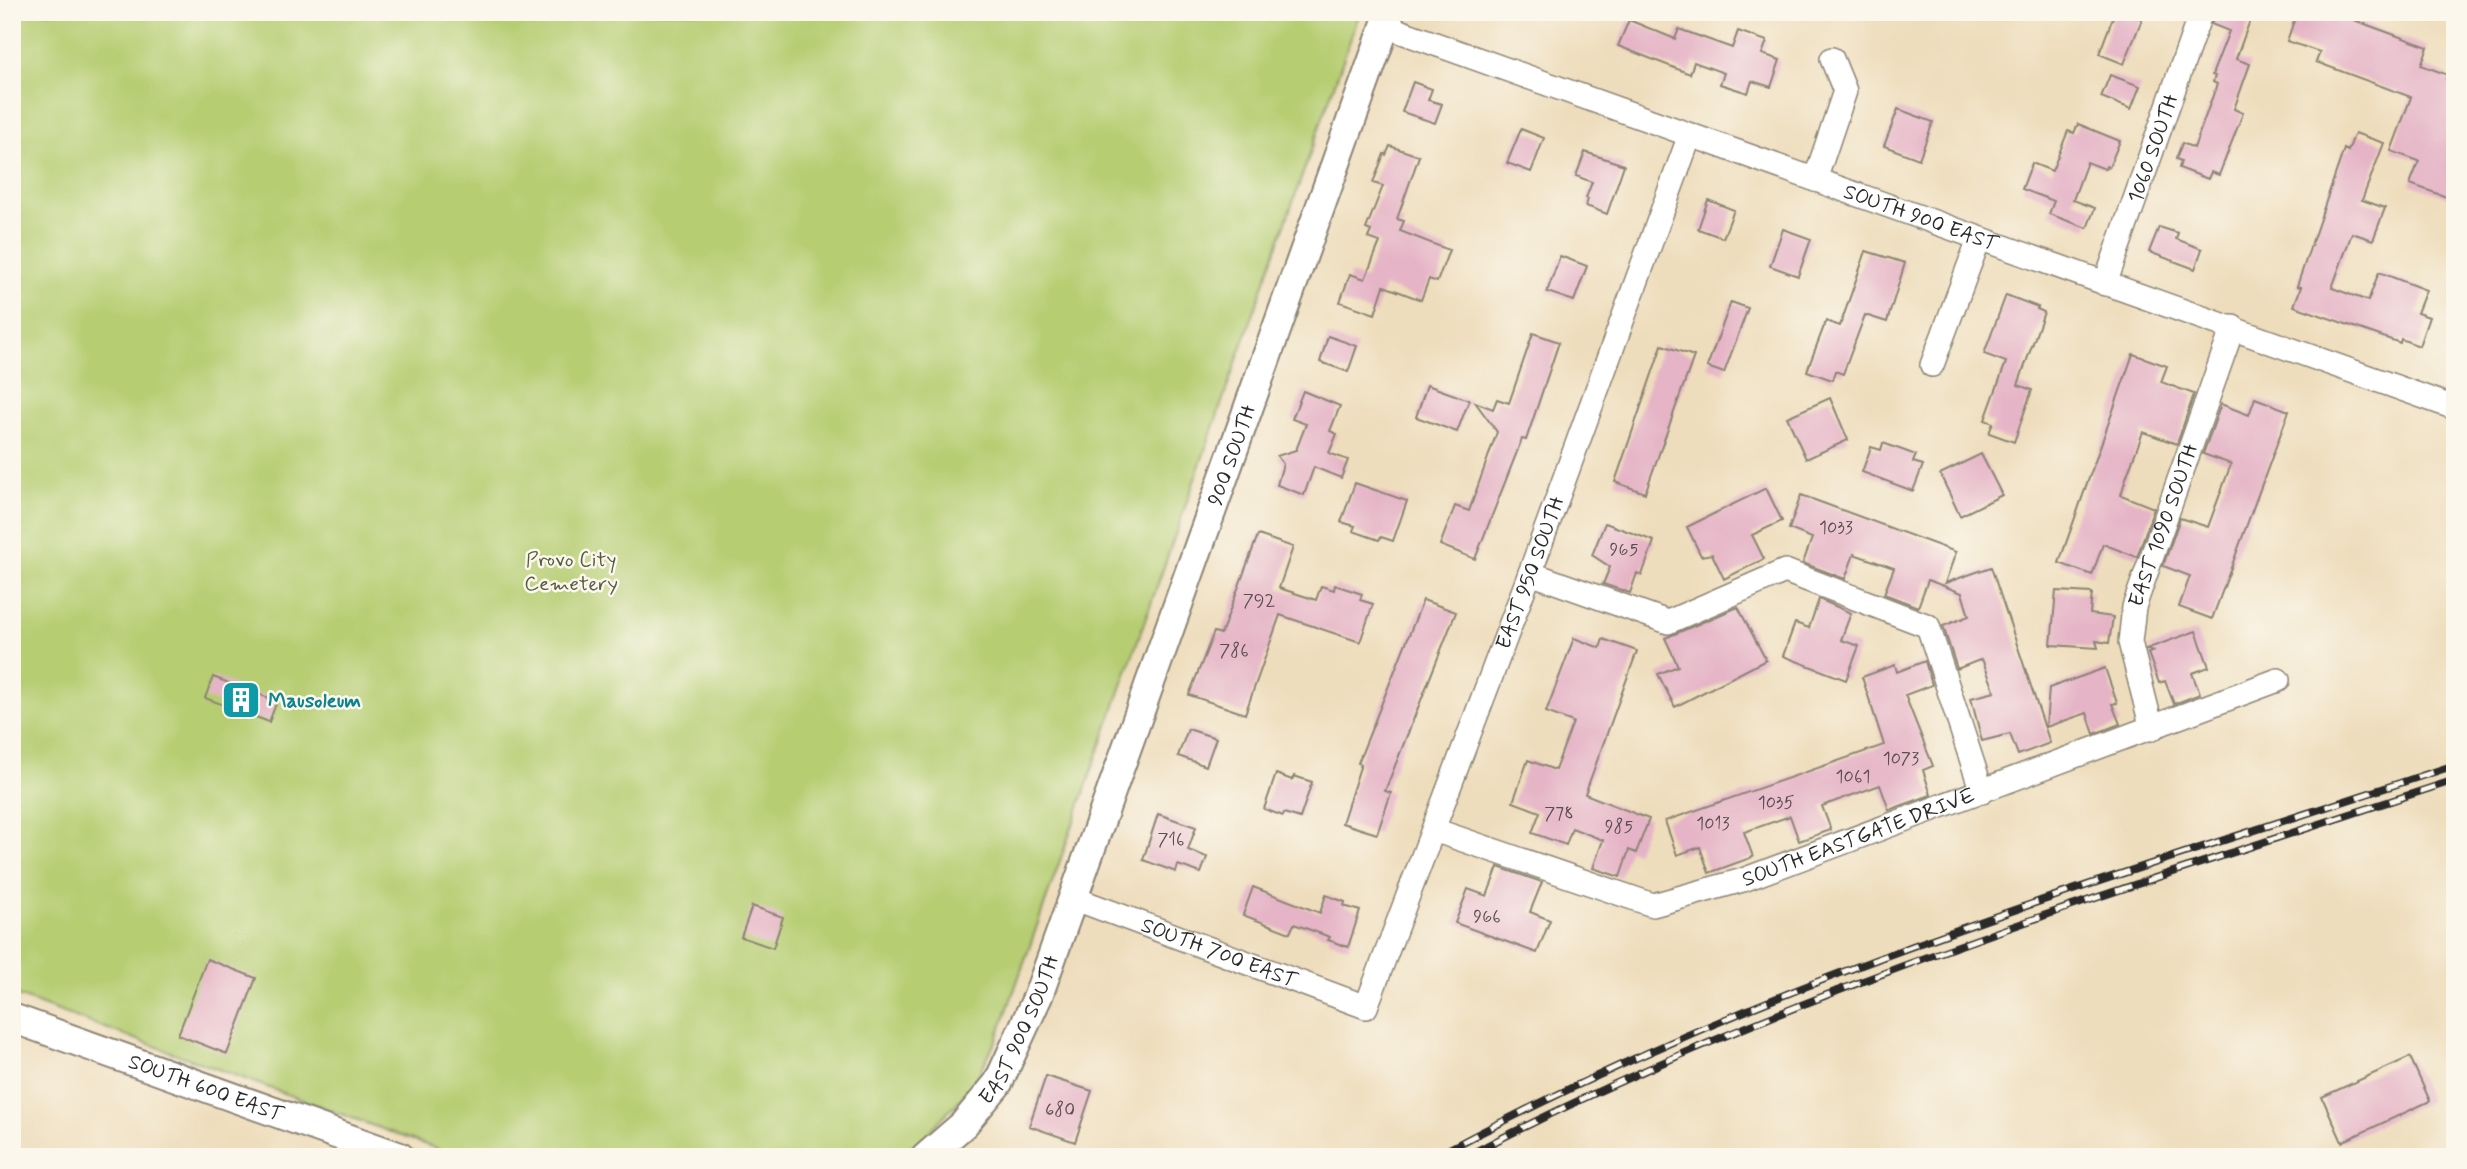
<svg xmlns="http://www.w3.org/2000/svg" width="2467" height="1169" viewBox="0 0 2467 1169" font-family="Mynerve,sans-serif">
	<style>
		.green { fill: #b6cd72; stroke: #707c4e; stroke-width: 2 }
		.building { fill: #e5b4c6 }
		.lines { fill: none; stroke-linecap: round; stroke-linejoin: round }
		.minor-casing { stroke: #8c8474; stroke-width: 26 }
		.tertiary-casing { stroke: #8c8474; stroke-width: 32 }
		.minor { stroke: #fff; stroke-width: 23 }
		.tertiary { stroke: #fff; stroke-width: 28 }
		.rail-casing { stroke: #2b2b2b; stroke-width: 8 }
		.rail { stroke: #fbf7ec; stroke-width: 5; stroke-dasharray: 16; stroke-linecap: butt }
		.labels { text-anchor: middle; stroke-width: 5; stroke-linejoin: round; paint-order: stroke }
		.number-label { font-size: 18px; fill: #5a4d52 }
		.street-label { font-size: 21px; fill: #2b2b2b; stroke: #fbf7ec }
		.park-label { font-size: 21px; fill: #555c40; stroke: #fbf7ec }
		.culture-label { font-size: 21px; font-weight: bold; fill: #0d838f; stroke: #fbf7ec; text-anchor: start }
	</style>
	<rect width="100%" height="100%" fill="#fbf7ec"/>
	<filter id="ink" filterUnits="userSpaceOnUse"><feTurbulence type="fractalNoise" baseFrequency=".0143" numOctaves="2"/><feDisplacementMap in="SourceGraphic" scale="14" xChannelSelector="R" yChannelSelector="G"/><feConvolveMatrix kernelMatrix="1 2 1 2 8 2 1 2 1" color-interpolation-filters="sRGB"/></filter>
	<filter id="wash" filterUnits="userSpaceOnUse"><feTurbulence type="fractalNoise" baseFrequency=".00686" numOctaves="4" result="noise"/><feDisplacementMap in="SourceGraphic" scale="28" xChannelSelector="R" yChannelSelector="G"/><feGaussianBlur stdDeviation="1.57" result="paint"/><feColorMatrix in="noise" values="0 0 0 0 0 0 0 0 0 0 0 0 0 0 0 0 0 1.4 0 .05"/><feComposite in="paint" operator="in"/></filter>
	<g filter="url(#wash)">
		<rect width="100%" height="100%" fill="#eeddbc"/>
		<!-- green -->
		<path class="green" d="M12,12H1360L997,1039L972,1087L920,1141L889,1157H459L12,994Z"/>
		<g id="blocks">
			<!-- building -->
			<path class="building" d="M2115,12H2125L2142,19L2124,64L2099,54Z
				M2215,12H2253L2236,59L2250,64L2234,109L2243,113L2219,175L2211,172L2208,179L2179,168L2181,161L2176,159L2182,143L2194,148L2217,84L2213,82L2215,76L2212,75L2229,31L2211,24Z
				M2297,12H2356L2354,20L2428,47L2421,65L2448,75L2446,79L2455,82V200L2410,184L2419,161L2391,151L2411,97L2316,62L2320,52L2287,41Z
				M1629,20L1675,39L1679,29L1732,48L1738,31L1767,41L1762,54L1780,60L1771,87L1752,81L1748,93L1720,84L1724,73L1694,62L1690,74L1618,46Z
				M2110,75L2140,86L2131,109L2101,97Z
				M1413,82L1432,89L1428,100L1442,104L1435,123L1402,112Z
				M1898,109L1933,122L1919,159L1884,146Z
				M2078,124L2120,141L2109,167L2106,166L2105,169L2087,162L2073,200L2095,208L2087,228L2049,214L2054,201L2022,189L2032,163L2052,171L2068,131L2074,133Z
				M1521,129L1544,138L1531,172L1507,163Z
				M2355,133L2384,143L2362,200L2385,208L2373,240L2352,233L2332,288L2368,301L2379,272L2426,290L2417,313L2429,317L2419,346L2401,339L2400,343L2294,306L2301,287L2297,286L2310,248L2344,149L2348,151Z
				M1390,146L1419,156L1397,219L1404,221L1400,231L1449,250L1437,282L1429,279L1421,300L1384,286L1375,314L1340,302L1350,274L1365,279L1380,242L1368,238L1371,231L1366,229L1383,186L1373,183L1384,154L1386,155Z
				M1585,152L1624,165L1607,214L1586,206L1588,199L1586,198L1592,182L1576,176Z
				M1708,200L1734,210L1723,238L1698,229Z
				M2159,227L2178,233L2176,239L2202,249L2195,269L2149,252Z
				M1783,229L1811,239L1798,276L1770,266Z
				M1866,251L1905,263L1887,322L1865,315L1843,374L1835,371L1832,380L1807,371L1826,321L1840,326Z
				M1560,256L1587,266L1574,301L1547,292Z
				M2006,295L2038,307L2037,309L2044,312L2018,385L2032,390L2014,442L1989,433L1993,423L1985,420L2006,362L1984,354Z
				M1731,302L1748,308L1724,373L1707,367Z
				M1533,333L1559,342L1526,440L1522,439L1475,559L1440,545L1455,506L1469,511L1497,432L1475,402L1493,409L1497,399L1509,403Z
				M1328,336L1357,346L1348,372L1320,362Z
				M1662,345L1694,356L1645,493L1615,482Z
				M2133,354L2167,366L2161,382L2194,394L2177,444L2143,432L2126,478L2121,495L2154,508L2137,557L2103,544L2092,575L2059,563Z
				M1427,385L1469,400L1457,432L1416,417Z
				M1303,391L1340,406L1330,431L1337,434L1329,453L1348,460L1341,478L1314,467L1304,495L1277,485L1283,464L1277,456L1296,450L1306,424L1292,419Z
				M1830,398L1848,440L1806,459L1787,417Z
				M2255,398L2289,411L2212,619L2179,607L2190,576L2163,566L2180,518L2208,527L2231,464L2203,454L2221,404L2249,415Z
				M1883,443L1916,455L1913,462L1923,465L1913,491L1862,472L1871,447L1881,450Z
				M1981,454L2002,495L1960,516L1940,474Z
				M1355,483L1407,501L1393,541L1381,537L1379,540L1353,531L1355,526L1341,522Z
				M1766,488L1782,521L1752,535L1764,559L1724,579L1712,554L1701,556L1687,527Z
				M1801,495L1956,552L1945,583L1991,567L2050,743L2018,755L2010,734L1982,741L1971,698L1995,692L1982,659L1957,669L1943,626L1969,616L1962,593L1928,580L1918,607L1884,594L1894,568L1854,554L1845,579L1803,563L1812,538L1789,529Z
				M1605,523L1654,541L1642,575L1637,573L1630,593L1603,584L1610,567L1592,555Z
				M1258,535L1293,547L1279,588L1316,600L1321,586L1334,590L1335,585L1362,594L1360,600L1373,604L1360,642L1280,615L1245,714L1189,695L1214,632L1221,634Z
				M2056,591L2092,593L2090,614L2113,617L2109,643L2096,641L2098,648L2051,645Z
				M1819,599L1851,613L1841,640L1859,646L1846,680L1783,656L1795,623L1809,628Z
				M1423,600L1456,612L1385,791L1391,793L1377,834L1342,823L1361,764L1358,763Z
				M1738,607L1766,660L1675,707L1658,674L1678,666L1665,638Z
				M2196,631L2209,667L2192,673L2200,694L2174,704L2165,681L2159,683L2148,653L2155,651L2146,649Z
				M1574,638L1600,648L1603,639L1637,651L1585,794L1649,819L1636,853L1629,850L1620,877L1593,868L1603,840L1572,828L1566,845L1532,833L1540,812L1513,802L1528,760L1555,770L1573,722L1546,712Z
				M1925,661L1932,685L1905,695L1933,766L1923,770L1931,795L1889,810L1880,785L1822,806L1831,830L1799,841L1790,816L1744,832L1753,857L1709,873L1700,847L1677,855L1665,821L1884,745L1862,677L1895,665L1897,672Z
				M2105,668L2117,703L2112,704L2120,724L2094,734L2087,713L2046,727L2049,688Z
				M213,677L277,701L269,722L205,698Z
				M1188,729L1216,738L1206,766L1178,756Z
				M1276,774L1292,780L1294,776L1312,782L1300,818L1284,813L1283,816L1264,809Z
				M1158,814L1196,827L1188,850L1207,857L1201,873L1178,865L1176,872L1143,860Z
				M1498,867L1542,882L1530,912L1550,920L1537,953L1455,923L1468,889L1487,896Z
				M1253,887L1320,913L1326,895L1345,902L1344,906L1360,911L1348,947L1328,940L1330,937L1294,924L1290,933L1243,915Z
				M752,906L783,917L773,948L741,937Z
				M207,959L256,978L227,1054L178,1035Z
				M2410,1057L2430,1101L2342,1142L2322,1097Z
				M1046,1076L1092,1091L1075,1142L1029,1126Z"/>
		</g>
	</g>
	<g filter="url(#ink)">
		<use href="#blocks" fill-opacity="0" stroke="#8c8474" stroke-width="2"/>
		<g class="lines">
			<!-- minor casing -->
			<g class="minor-casing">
				<g id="minor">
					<path id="s1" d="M1385,26L2455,408"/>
					<path d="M1815,180L1845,91L1832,59"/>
					<path id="s2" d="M2105,284L2201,12"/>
					<path d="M1932,365L1979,239"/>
					<path d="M1530,573L1668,622L1785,571L1928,626L1982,792"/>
					<path id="s3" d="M2152,729L2130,642L2134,607L2233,327"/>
					<path id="s4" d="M1434,830L1653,905L1743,880L2278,680"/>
					<path id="s5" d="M1073,898L1366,1007L1530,573L1690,135"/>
				</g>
			</g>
			<!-- tertiary casing -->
			<g class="tertiary-casing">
				<g id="tertiary">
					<path id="s6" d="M12,1018L400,1157"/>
					<path id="s7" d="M926,1157L964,1124L998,1083L1038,996L1390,12"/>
				</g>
			</g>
			<!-- minor -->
			<use href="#minor" class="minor"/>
			<!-- tertiary -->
			<use href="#tertiary" class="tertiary"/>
			<!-- rail casing -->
			<g class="rail-casing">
				<path id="rail" d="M1434,1157C1562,1089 1695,1029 1830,977C2035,898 2246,834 2455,765
					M1465,1157C1779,993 2119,890 2455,780"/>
			</g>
			<!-- rail -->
			<use href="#rail" class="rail"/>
		</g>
	</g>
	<!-- icons -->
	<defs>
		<g id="building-square" transform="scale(2.0125)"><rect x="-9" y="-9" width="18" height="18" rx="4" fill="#0f9aa8" stroke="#fbf7ec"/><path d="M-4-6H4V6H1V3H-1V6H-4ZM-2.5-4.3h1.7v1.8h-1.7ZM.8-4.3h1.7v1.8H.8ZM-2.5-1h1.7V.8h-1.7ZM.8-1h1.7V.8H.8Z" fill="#fff"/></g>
	</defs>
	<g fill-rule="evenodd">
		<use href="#building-square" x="241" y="700"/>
	</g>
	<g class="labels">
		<!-- number labels -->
		<g class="number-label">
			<text x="1836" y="533">1033</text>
			<text x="1624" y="555">965</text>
			<text x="1259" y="606">792</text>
			<text x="1234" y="656">786</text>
			<text x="1901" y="764">1073</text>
			<text x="1853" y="782">1061</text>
			<text x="1776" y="808">1035</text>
			<text x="1559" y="819">778</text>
			<text x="1713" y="829">1013</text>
			<text x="1619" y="832">985</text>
			<text x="1171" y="845">716</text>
			<text x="1487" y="922">966</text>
			<text x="1060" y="1115">680</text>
		</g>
		<!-- street labels -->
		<g class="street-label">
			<text dy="7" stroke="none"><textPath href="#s2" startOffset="144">1060 SOUTH</textPath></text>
			<text dy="7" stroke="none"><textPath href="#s1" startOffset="569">SOUTH 900 EAST</textPath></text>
			<text dy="7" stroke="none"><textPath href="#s7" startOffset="774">900 SOUTH</textPath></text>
			<text dy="7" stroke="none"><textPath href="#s3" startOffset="212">EAST 1090 SOUTH</textPath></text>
			<text dy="7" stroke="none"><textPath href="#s5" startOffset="777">EAST 950 SOUTH</textPath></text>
			<text dy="7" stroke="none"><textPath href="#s4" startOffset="448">SOUTH EASTGATE DRIVE</textPath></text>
			<text dy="7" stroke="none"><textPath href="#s5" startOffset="156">SOUTH 700 EAST</textPath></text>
			<text dy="7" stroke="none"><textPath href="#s7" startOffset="161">EAST 900 SOUTH</textPath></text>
			<text dy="7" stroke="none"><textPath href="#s6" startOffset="206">SOUTH 600 EAST</textPath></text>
		</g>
		<!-- park labels -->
		<g class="park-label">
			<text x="571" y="566">Provo City<tspan x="571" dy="24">Cemetery</tspan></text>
		</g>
		<!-- culture labels -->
		<g class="culture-label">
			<text x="268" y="707">Mausoleum</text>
		</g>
	</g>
	<!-- margin -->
	<rect width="2467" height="1169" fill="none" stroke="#fbf7ec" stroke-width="42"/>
</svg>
